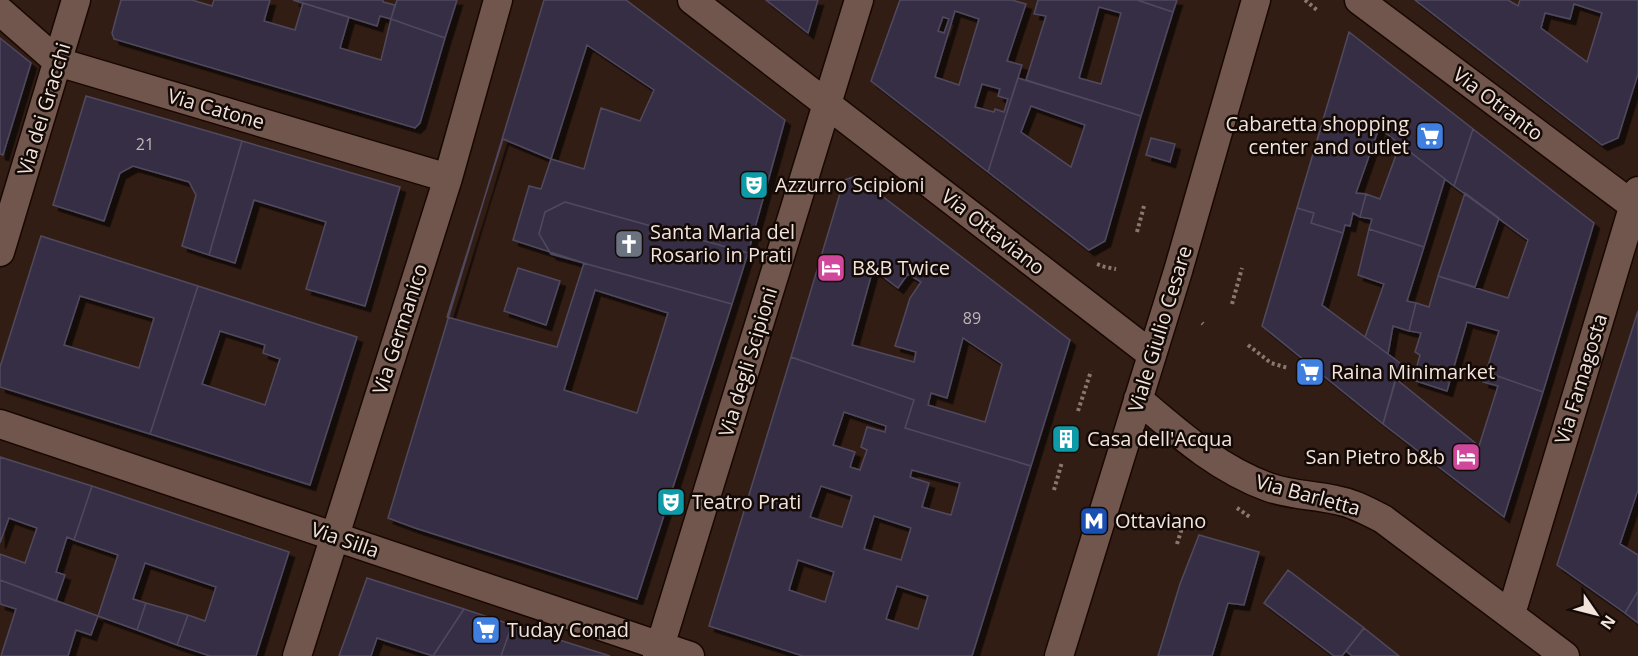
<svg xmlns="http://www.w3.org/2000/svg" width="1638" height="656" viewBox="0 0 1638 656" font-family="'Open Sans',sans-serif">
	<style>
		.building { fill: #362f44; stroke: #50495f; stroke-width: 1.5; fill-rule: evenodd; filter: url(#shadow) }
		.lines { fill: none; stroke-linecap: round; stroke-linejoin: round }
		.minor-casing { stroke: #190702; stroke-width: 31 }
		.path { stroke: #8a7870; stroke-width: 4; stroke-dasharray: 3 3; stroke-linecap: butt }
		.minor { stroke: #70564c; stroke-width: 28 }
		.labels { text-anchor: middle; stroke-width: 5; stroke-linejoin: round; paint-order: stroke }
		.number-label { font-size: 16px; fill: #c3b6b7 }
		.street-label { font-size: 20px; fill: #f2e3dd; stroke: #130a06 }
		.poi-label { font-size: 20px; fill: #f2e3dd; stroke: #130a06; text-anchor: start }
	</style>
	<defs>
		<filter id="shadow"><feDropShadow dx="5.5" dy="5.5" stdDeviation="0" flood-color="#0009"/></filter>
	</defs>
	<rect width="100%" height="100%" fill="#321d14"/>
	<!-- building -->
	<path class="building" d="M121,0H192L212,6L214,0H270L264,21L295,30L303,3L349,17L340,48L381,60L391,19L445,38L420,123L415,128L114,39L112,33Z
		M293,0H383V2L395,5L391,19L380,16L377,26Z
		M397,0H457L445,38L391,19Z
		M544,0H626L785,120L748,253L565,202L545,212L539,234L551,254L732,304L637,599L415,528L388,518ZM587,45L654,90L640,121L601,108L584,169L551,159ZM518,268L560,281L546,325L504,311ZM595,290L668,313L637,413L564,390Z
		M766,0H818L808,33Z
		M900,0H1012L1026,4L1007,61L1022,65L988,172L871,81ZM955,11L979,19L959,85L935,77ZM943,17L949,19L944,33L938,31ZM982,84L1000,89L998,96L1008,99L1004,112L995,109L994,112L975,107Z
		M1038,0H1137L1173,12L1141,116L1026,80L1046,16L1034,14ZM1099,7L1121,13L1101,84L1079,78Z
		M1137,0H1177L1173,12Z
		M1415,0H1508L1518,6L1520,0H1638V74L1618,138L1602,145ZM1574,4L1602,13L1587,62L1541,28L1545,13L1570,19Z
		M1349,32L1473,129L1454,186L1379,128L1356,193L1366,194L1360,217L1353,213L1350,226L1345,225L1343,233L1311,223L1314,213L1297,208Z
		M0,38L31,63L3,155L0,154Z
		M1018,78L1141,116L1105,241L1089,250L988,172ZM1031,106L1085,125L1071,167L1021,132Z
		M86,96L242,141L209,255L182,246L196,195L189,182L133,166L120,173L104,221L53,205Z
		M1473,129L1594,223L1543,392L1486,372L1499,331L1467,322L1447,391L1413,380L1420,355L1415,352L1421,333L1409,331L1416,303L1429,307L1438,276L1508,298L1528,240L1454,186Z
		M1151,138L1175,144L1170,162L1146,155Z
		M503,139L551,159L541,189L529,186L513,240L584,263L557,347L447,317Z
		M242,141L400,187L365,306L306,289L326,222L254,200L235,263L209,255Z
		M1400,144L1445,179L1424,247L1369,229L1372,219L1360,217L1366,194L1380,199Z
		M856,176L1070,340L1031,466L905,428L914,400L791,357L844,180ZM873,269L898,288L908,274L921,282L910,298L895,346L916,352L914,362L852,345ZM963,338L1002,364L985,422L928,405L931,393L947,398Z
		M1465,193L1499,218L1475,287L1438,276Z
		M565,202L748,253L732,304L551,254L539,234L545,212Z
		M1297,208L1314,213L1311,223L1343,233L1322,305L1400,363L1383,424L1262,326Z
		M1369,229L1424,247L1407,301L1416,303L1409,331L1393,326L1388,354L1365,337L1384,284L1358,275Z
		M41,236L198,286L150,434L0,387V367ZM80,296L154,318L139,368L64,345Z
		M198,286L357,337L310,485L150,434ZM220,331L265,345L263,353L280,359L265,405L202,384Z
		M1638,311V490L1620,544L1638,555V591L1625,613L1557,565Z
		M791,357L914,400L905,428L1031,466L972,656H803L709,626ZM844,412L886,426L885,432L867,427L861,447L867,450L860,470L850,467L855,452L833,445ZM912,470L960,483L951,515L922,507L929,483L910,477ZM821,486L852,496L842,527L810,517ZM874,516L911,528L901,560L864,549ZM798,560L834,572L825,602L789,590ZM897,586L928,596L918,629L886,619Z
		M1486,372L1543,392L1504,517L1383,424L1396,379L1479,446L1498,386L1483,382Z
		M1064,431L1073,433L1069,447L1060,444Z
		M0,457L92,486L74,540L67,537L56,572L65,575L56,601L0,580V554L25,563L37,528L9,518L0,543Z
		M92,486L289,552L256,656H210L177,645L188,615L205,621L216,587L145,563L133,599L146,603L137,630L98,616L118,555L74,540Z
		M1199,535L1259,552L1244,605L1228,603L1212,656H1158L1180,584Z
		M1288,570L1364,628L1342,656H1334L1264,603Z
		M367,578L464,609L433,656L377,638L371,656H339Z
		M0,580L98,616L91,635L76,630L68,656H1L16,609L0,604Z
		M1638,591V623L1625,613Z
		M146,603L188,615L177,645L137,630Z
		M464,609L512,625L501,656H433Z
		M512,625L610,656H501Z
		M1364,628L1399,656H1352L1346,651Z"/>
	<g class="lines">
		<!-- minor casing -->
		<g class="minor-casing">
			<path id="minor" d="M692,0L1151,354
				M1359,0L1638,209
				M0,11L58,62L448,178
				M0,252L76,0
				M1138,399C1178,433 1218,469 1268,487C1290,495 1313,495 1336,500C1353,503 1367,511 1383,519L1565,656
				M0,424L690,656
				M1514,604L1638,191
				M297,656L448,178L498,0
				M657,656L859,0
				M1059,656L1178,271L1256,0"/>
		</g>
		<!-- path -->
		<path class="path" d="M1305,0L1317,10
			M1137,232L1144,206
			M1097,264L1105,267L1116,269
			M1232,304L1242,268
			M1202,323L1203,324
			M1248,345L1271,363L1288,368
			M1078,411L1091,371
			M1054,490L1062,462
			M1237,508L1251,518
			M1177,544L1186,515"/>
		<!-- minor -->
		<use href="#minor" class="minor"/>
	</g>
	<!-- icons -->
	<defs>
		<g id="supermarket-square" transform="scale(1.5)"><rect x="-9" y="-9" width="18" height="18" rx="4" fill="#3f7fe0" stroke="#130a06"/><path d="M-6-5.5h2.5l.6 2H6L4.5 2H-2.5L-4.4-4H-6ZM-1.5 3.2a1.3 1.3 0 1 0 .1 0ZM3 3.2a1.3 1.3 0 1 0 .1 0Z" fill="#fff"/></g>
		<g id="theatre-square" transform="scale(1.5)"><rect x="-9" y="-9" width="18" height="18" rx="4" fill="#0f9aa8" stroke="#130a06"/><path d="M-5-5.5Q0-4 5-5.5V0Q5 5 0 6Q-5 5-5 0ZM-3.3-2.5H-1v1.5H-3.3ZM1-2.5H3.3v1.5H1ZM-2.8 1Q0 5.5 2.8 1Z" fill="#fff"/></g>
		<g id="church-square" transform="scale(1.5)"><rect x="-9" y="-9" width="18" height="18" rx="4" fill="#6b7280" stroke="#130a06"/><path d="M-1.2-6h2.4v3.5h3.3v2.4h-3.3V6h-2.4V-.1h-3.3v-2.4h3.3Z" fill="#fff"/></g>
		<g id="hotel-square" transform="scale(1.5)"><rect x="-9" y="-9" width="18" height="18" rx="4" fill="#d1479c" stroke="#130a06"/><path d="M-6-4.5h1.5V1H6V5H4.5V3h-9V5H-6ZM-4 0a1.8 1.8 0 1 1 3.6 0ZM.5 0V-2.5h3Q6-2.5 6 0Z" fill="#fff"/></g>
		<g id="building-square" transform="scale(1.5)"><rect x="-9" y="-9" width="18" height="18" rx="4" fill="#0f9aa8" stroke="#130a06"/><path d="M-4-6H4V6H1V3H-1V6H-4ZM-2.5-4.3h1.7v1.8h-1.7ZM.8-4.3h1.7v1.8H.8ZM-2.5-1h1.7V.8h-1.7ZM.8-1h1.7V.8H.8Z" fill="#fff"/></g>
		<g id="metro-square" transform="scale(1.5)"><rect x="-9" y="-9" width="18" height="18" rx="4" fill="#1a4fb4" stroke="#130a06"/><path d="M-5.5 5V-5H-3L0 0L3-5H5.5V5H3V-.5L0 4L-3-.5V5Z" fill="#fff"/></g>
	</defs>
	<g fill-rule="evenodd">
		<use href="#supermarket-square" x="1430" y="136"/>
		<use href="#theatre-square" x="754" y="185"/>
		<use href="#church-square" x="629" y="244"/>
		<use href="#hotel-square" x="831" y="268"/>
		<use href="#supermarket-square" x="1310" y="372"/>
		<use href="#building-square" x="1066" y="439"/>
		<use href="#hotel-square" x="1466" y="457"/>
		<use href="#theatre-square" x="671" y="502"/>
		<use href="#metro-square" x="1094" y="521"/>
		<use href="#supermarket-square" x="486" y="630"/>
	</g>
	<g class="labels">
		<!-- number labels -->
		<g class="number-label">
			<text x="145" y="150">21</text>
			<text x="972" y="324">89</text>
		</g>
		<!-- street labels -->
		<g class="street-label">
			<text transform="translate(1498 104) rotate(37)" y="7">Via Otranto</text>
			<text transform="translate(44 109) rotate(-73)" y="7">Via dei Gracchi</text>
			<text transform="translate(216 109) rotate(16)" y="7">Via Catone</text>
			<text transform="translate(993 232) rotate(38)" y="7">Via Ottaviano</text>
			<text transform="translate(400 329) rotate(-72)" y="7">Via Germanico</text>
			<text transform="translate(1160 329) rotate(-73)" y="7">Viale Giulio Cesare</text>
			<text transform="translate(748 362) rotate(-73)" y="7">Via degli Scipioni</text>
			<text transform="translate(1581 379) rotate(-73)" y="7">Via Famagosta</text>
			<text transform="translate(1308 495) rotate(15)" y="7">Via Barletta</text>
			<text transform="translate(345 540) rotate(19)" y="7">Via Silla</text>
		</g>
		<!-- poi labels -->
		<g class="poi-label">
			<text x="1409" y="131" text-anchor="end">Cabaretta shopping<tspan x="1409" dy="23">center and outlet</tspan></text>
			<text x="775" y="192">Azzurro Scipioni</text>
			<text x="650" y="239">Santa Maria del<tspan x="650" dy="23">Rosario in Prati</tspan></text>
			<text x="852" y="275">B&amp;B Twice</text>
			<text x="1331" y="379">Raina Minimarket</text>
			<text x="1087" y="446">Casa dell'Acqua</text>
			<text x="1445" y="464" text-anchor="end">San Pietro b&amp;b</text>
			<text x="692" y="509">Teatro Prati</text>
			<text x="1115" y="528">Ottaviano</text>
			<text x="507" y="637">Tuday Conad</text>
		</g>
	</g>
	<!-- north arrow -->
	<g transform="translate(1596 614) rotate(125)" stroke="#130a06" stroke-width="4.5" paint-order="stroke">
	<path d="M0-4.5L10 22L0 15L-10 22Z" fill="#f2e3dd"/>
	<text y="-9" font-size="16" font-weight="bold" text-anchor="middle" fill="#f2e3dd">N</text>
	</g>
</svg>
